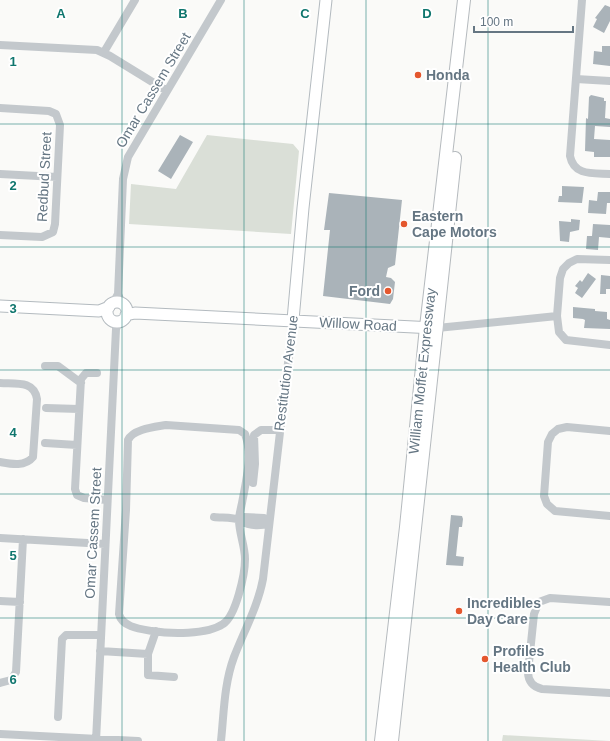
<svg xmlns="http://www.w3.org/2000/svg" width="610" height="741" viewBox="0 0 610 741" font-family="Arial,sans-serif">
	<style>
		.green { fill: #dadfd7 }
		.building { fill: #aab3b9 }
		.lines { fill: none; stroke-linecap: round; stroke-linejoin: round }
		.secondary-casing { stroke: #b3babf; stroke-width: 13 }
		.primary-casing { stroke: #b5babe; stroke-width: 14 }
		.street { stroke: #c3c8cc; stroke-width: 8 }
		.secondary { stroke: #fff; stroke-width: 11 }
		.primary { stroke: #fff; stroke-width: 12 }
		.grid { fill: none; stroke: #0f766e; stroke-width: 1; stroke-opacity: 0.55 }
		.poi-dot { fill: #e4572e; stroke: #fff; stroke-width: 1.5 }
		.labels { text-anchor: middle; stroke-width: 4; stroke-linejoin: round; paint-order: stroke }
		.poi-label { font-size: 14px; font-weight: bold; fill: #657683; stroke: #fff; text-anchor: start }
		.street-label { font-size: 14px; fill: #657683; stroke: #fff }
		.grid-label { font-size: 13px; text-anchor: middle; font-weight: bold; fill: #0f766e; stroke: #fff; stroke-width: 4; stroke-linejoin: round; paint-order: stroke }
	</style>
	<rect width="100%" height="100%" fill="#fafaf8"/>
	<!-- green -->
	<path class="green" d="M207,135L293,144L299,151L291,234L129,224L131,184L176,189Z
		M503,735L610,741H502Z"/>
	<!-- building -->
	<path class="building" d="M605,5L610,7V21L604,33L593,27L597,19L595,18Z
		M602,46H610V66L593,64L594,51L602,52Z
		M591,95L604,98V101H606L605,118L610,119V127L595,126L594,139L610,140V157H594V152L585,151L586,118L588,119L589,97Z
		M180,135L193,142L171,179L158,171Z
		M562,186L584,187L582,203L558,202L559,196H562Z
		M598,192H610V203H607L606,214L588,213L589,200L597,201Z
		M329,193L402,200L395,265L388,268L386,277L391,278L395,282L393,299L390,304L323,296L330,230H324Z
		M571,219L580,220L579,230L570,232L569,242L560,241L559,221L571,222Z
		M593,224L610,225V238L599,237L598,250L586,249L587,236H592Z
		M588,273L596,279L582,298L575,293L578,288L575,286L580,280L582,282Z
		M601,275L610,276V289H606V294H600Z
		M573,307L595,309V311L607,312V319L610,320V329L584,328L585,320L583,319L573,318Z
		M451,515L462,516L463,519L462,527H459L456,556L464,557L463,566L446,565Z"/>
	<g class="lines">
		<!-- secondary casing -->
		<g class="secondary-casing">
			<path id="secondary" d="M107 312a10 10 0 1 1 20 0a10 10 0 1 1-20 0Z
				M0,306L99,311L109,307
				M126,315L135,313L434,328
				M293,320L303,208L326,0"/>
		</g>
		<!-- primary casing -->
		<g class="primary-casing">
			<path id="primary" d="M381,741L406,527L426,327L464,0
				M392,741L455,158"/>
		</g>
		<!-- street -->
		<path class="street" d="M582,0L570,156C574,176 593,173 610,174
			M0,45L97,50L110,56L167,91
			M104,52L135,0
			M576,79L610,81
			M0,108L49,111L56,114L60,125L55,224L53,232L42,237L0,235
			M0,174L57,177
			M610,260L577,259L569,263L563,269L560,278L557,316L559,332L566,340L610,345
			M118,294L122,304
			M113,303L118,294L123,179L128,157L221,0
			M437,328L557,316
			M45,366H58L81,383
			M97,373H86L81,379L75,489L77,495L84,498L107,500
			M0,383C15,384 34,380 37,399L33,457C25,467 11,464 0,462
			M46,408L79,409
			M166,425L239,430L245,434C253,455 246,481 242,503C241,508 239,515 239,520C239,533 245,546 245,559C245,574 236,616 223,624C207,635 170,634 152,631C140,629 122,627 119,614L126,510L128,440C133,429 155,427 166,425Z
			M610,431L567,427L558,429L552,434L548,442L544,496L547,504L555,511L610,516
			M45,443L77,445
			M253,483L255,464L254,435L261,430H279
			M214,517C221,518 233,517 239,520C248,525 259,527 269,523L264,518L244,517L239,520
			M0,538L105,544
			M0,601L20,602
			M610,602L550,598L539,602L534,614L528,672C528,681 533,687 542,689L610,693
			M156,631L148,654V675L174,677
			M100,651L148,654
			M0,683L11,680L16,672L23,539
			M58,717L62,639L66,635H101
			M0,734L138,741
			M96,741L116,329L119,321
			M221,741C224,712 224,684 234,657C244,631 258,606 263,579L293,320"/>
		<!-- secondary -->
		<use href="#secondary" class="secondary"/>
		<!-- primary -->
		<use href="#primary" class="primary"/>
	</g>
	<!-- grid -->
	<path class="grid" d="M122,0V741M244,0V741M366,0V741M488,0V741M0,124H610M0,247H610M0,370H610M0,494H610M0,618H610"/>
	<!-- markers -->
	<g class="poi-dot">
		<circle cx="418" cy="75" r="4"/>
		<circle cx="404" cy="224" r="4"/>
		<circle cx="388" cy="291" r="4"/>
		<circle cx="459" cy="611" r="4"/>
		<circle cx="485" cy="659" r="4"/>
	</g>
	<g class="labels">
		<!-- poi labels -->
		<g class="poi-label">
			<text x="426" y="80">Honda</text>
			<text x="412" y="221">Eastern<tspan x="412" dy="16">Cape Motors</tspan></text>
			<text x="380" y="296" text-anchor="end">Ford</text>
			<text x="467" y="608">Incredibles<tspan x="467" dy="16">Day Care</tspan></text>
			<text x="493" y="656">Profiles<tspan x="493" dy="16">Health Club</tspan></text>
		</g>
		<!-- street labels -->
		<g class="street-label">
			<text transform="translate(153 90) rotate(-59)" y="5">Omar Cassem Street</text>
			<text transform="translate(44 177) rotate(-87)" y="5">Redbud Street</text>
			<text transform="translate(358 324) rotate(3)" y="5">Willow Road</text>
			<text transform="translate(422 371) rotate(-84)" y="5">William Moffet Expressway</text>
			<text transform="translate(286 373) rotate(-83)" y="5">Restitution Avenue</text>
			<text transform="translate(93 533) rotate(-87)" y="5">Omar Cassem Street</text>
		</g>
	</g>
	<g class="grid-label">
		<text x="61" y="18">A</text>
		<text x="183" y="18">B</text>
		<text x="305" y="18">C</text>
		<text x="427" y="18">D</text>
		<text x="13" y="66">1</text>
		<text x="13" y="190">2</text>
		<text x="13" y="313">3</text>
		<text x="13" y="437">4</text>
		<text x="13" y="560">5</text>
		<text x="13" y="684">6</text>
	</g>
	<!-- scale -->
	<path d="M474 26v6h99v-6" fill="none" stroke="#657683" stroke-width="2"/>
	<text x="480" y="26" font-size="12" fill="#657683" stroke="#ffffff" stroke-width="3" paint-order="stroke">100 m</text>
</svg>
